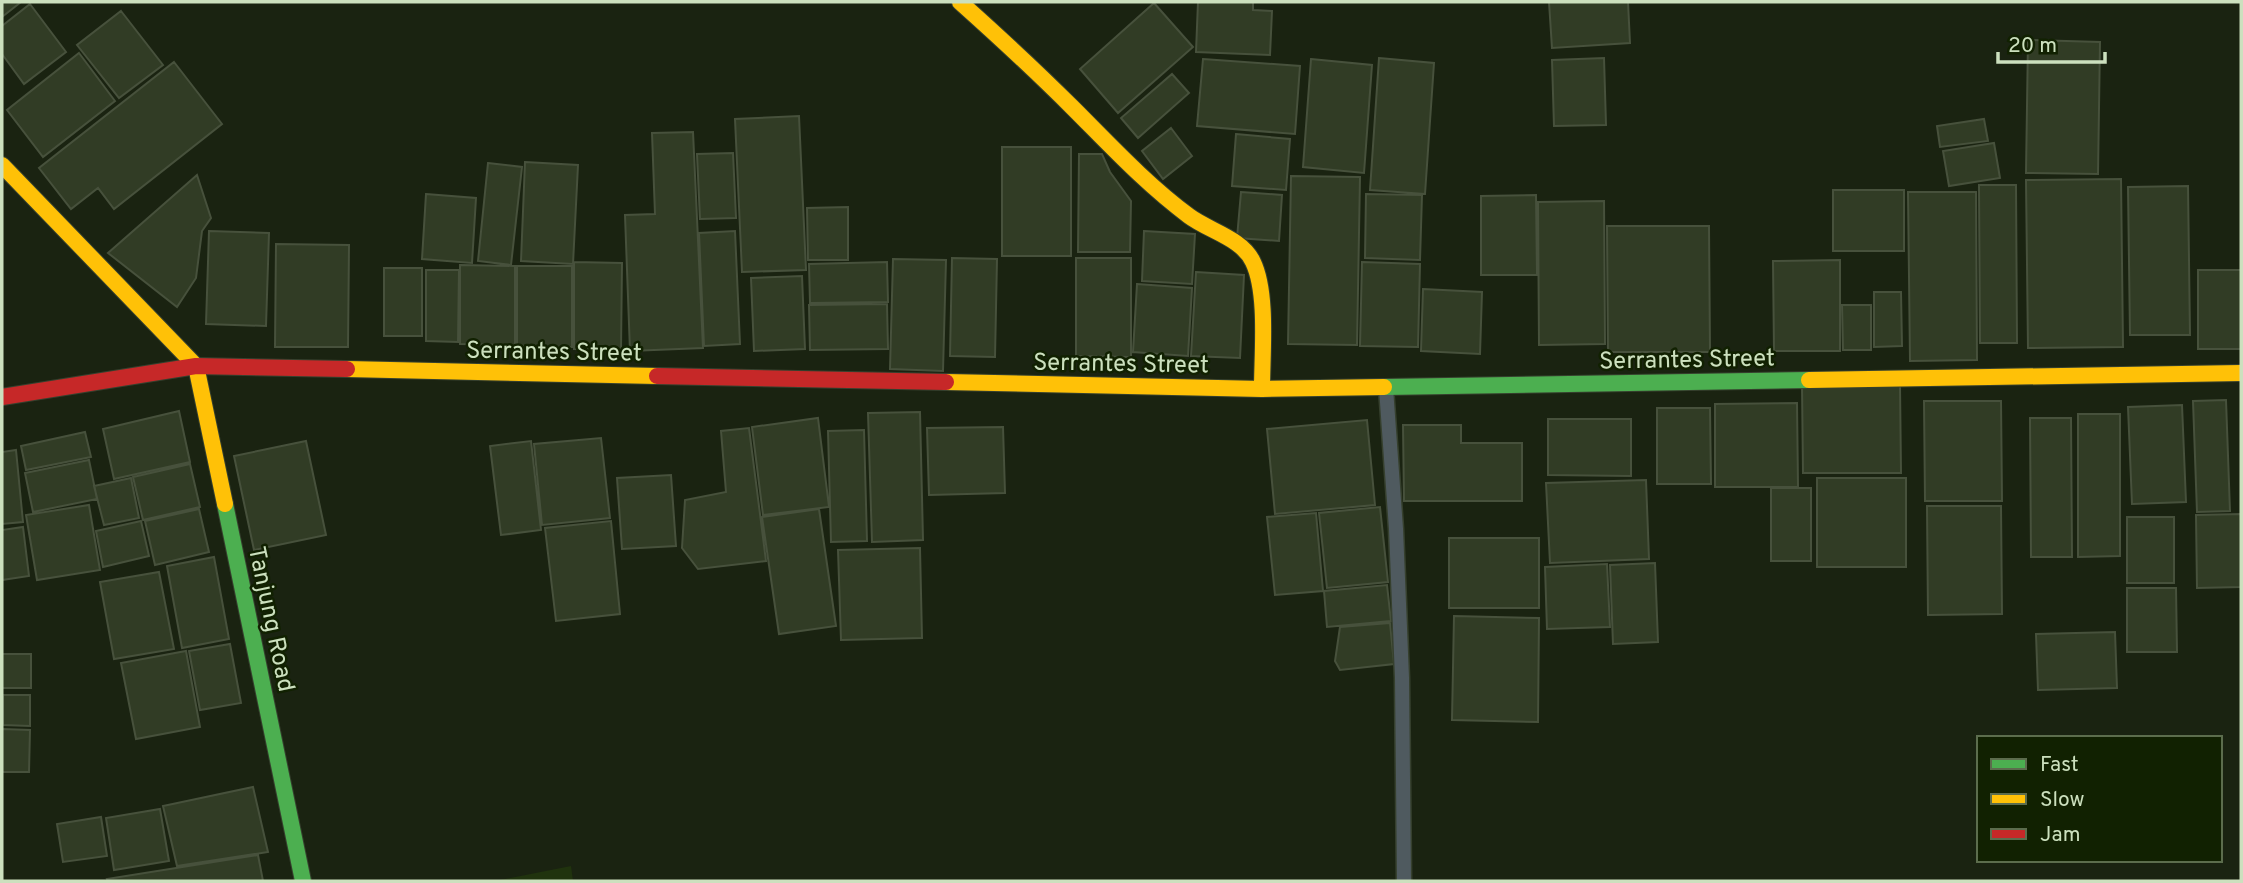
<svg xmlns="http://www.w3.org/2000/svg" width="2243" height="883" viewBox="0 0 2243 883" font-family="Overpass,sans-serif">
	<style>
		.built { fill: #20330e }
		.building { fill: #313c25; stroke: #47513c; stroke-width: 2 }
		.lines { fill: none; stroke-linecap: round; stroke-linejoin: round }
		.lane-casing { stroke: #36402e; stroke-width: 17 }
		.fast-casing { stroke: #36402e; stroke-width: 18 }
		.slow-casing { stroke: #36402e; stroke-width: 18 }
		.jam-casing { stroke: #36402e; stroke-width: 18 }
		.lane { stroke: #4f5a5f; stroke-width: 14 }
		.fast { stroke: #4caf50; stroke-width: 16 }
		.slow { stroke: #ffc107; stroke-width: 16 }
		.jam { stroke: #c62828; stroke-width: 16 }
		.labels { text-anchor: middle; stroke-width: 5; stroke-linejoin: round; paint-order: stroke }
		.street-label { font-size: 24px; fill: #cce0be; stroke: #112101 }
	</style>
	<rect width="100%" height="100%" fill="#1a2311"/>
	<!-- built -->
	<path class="built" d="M571,866L573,881H495Z"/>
	<!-- building -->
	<path class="building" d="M2,2H21L2,17Z
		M1198,2H1253V10L1272,11L1270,55L1196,52Z
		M1549,2H1628L1630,43L1552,48Z
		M1154,3L1193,47L1118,113L1080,69Z
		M30,4L66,52L24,84L2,54V26Z
		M121,11L163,65L119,98L77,45Z
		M2028,40L2100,42L2098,174L2026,173Z
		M79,53L115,101L43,157L7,110Z
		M1379,58L1434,63L1425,194L1370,190Z
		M1604,58L1606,125L1554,126L1552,60Z
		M1203,59L1300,66L1295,134L1197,126Z
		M1311,59L1372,65L1364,173L1303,167Z
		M174,62L222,124L114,209L98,188L71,209L39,168Z
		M1172,74L1189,93L1138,138L1121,118Z
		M799,116L806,270L742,272L735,119Z
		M1984,119L1988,141L1940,147L1937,126Z
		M1171,128L1192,156L1163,179L1142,151Z
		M693,132L703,348L630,351L625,215L655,214L652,133Z
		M1236,134L1290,139L1286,190L1232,186Z
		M1994,143L2000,178L1949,186L1943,151Z
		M1002,147H1071V256H1002Z
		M733,153L736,218L700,219L697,154Z
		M1079,154H1102L1110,172L1131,201L1130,252H1078Z
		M525,162L578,165L573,264L521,261Z
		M488,163L522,167L511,265L478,261Z
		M197,175L211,218L202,231L196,278L177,307L108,253Z
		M1291,176L1360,177L1357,345L1288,344Z
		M2121,179L2123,347L2028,348L2026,180Z
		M1979,185H2016L2017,343H1980Z
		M2188,186L2190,335H2130L2128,187Z
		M1833,190H1904V251H1833Z
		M1241,192L1282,195L1279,241L1237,238Z
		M1908,192H1976L1977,360L1910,361Z
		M426,194L476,198L472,263L422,259Z
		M1366,194L1422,195L1420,260L1365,258Z
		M1536,195L1537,275H1481V196Z
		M1604,201L1605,344L1539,345L1538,202Z
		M848,207V260H808L807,208Z
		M1607,226H1709L1710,352H1608Z
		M209,231L269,233L266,326L206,324Z
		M735,231L740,344L704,346L699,233Z
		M1144,231L1195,234L1192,284L1142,281Z
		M276,244L349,245L348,347H275Z
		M952,258L997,259L995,357L950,356Z
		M1076,258H1131V357L1076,356Z
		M893,259L946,260L943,371L890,369Z
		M1840,260V351H1774L1773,261Z
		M574,262L622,263L621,350L574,349Z
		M887,262L888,302L810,303L809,264Z
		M1362,262L1420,264L1418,347L1360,346Z
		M460,265L515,266V345L460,344Z
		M517,266H572V347L517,346Z
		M384,268H422V336H384Z
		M426,270H459L458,342L426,341Z
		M2198,270H2241V349H2198Z
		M1196,272L1244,275L1240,358L1191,356Z
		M802,276L805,349L754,351L751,278Z
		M1137,284L1192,288L1188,356L1133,352Z
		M1423,289L1482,292L1480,354L1421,351Z
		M1874,292H1901L1902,346L1874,347Z
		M887,304L888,349L810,350L809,305Z
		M1842,305H1871V350H1843Z
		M1802,385H1900L1901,473H1803Z
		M2226,400L2230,511L2197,512L2193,401Z
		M1924,401H2001L2002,501H1925Z
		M1797,403L1798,487H1715V404Z
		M2182,405L2186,502L2132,504L2128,407Z
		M1657,408H1710L1711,484H1657Z
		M179,411L190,462L114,479L103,429Z
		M920,412L923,540L872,542L868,413Z
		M2078,414H2120V556L2078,557Z
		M818,418L829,507L763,515L752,427Z
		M2030,418H2071L2072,557H2031Z
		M1548,419H1631V476L1548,475Z
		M1367,420L1375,505L1275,514L1267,429Z
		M1403,425H1461V443H1522V501H1404Z
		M1003,427L1005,493L929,495L927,428Z
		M749,428L766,561L698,569L682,548L685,500L726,492L721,431Z
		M864,430L867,541L831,542L828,431Z
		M85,432L91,457L26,470L21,446Z
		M601,438L610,518L542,525L534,444Z
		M306,441L326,535L254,550L234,456Z
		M531,441L541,530L501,535L490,446Z
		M16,450L23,522L2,524V452Z
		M89,460L97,499L33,512L25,473Z
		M190,464L200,507L143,520L133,477Z
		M671,475L676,546L622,549L617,478Z
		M131,478L139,518L104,525L94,486Z
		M1817,478H1906V567H1817Z
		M1646,480L1649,559L1550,563L1546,483Z
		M1771,488H1811V561H1771Z
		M89,505L100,570L37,580L26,515Z
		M1927,506H2001L2002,614L1928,615Z
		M1380,507L1388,582L1327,588L1319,513Z
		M199,509L209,552L155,565L145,521Z
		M819,509L836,626L779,634L762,517Z
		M1316,513L1323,591L1275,595L1267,517Z
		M2241,514V587L2197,588L2196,515Z
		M2127,517H2174V583H2127Z
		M141,521L149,556L103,567L96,531Z
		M611,521L620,614L556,621L545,528Z
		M23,527L29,576L2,580V530Z
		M1449,538H1539V608H1449Z
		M920,548L922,638L841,640L838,550Z
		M214,557L229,639L182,648L167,566Z
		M1655,563L1658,642L1613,644L1610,565Z
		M1607,564L1610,627L1547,629L1545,567Z
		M159,572L174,649L114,659L100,582Z
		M1387,585L1391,621L1327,627L1324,591Z
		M2127,588H2176L2177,652H2127Z
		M1454,616L1539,618L1538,722L1452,720Z
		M1390,623L1394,664L1340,670L1335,661L1340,627Z
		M2115,632L2117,688L2038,690L2036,634Z
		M230,644L241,703L200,710L189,651Z
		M186,651L200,727L136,739L121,663Z
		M2,654H31V688H2Z
		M3,695H30V726L3,725Z
		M2,729L30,730L29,772H2Z
		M253,787L268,852L177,866L163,806Z
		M160,809L169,861L114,870L106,818Z
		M101,817L107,856L63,862L57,824Z
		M258,855L263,881H108L107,879Z"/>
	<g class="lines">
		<!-- lane casing -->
		<g class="lane-casing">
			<path id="lane" d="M1386,388L1396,529L1402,678L1404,881"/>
		</g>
		<!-- fast casing -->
		<g class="fast-casing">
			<path id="fast" d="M1384,387L1809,380
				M225,504L303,881"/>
		</g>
		<!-- slow casing -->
		<g class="slow-casing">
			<path id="slow" d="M960,2C998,36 1036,71 1073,108C1110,145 1146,184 1189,216C1209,231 1242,238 1253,262C1268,293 1262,354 1262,389
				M2,165L196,366L225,504
				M347,369L657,376
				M1809,380L2241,373
				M946,382L1262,389L1384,387"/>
		</g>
		<!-- jam casing -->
		<g class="jam-casing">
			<path id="jam" d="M657,376L946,382
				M2,397L196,366L347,369"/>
		</g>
		<!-- lane -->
		<use href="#lane" class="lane"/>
		<!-- fast -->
		<use href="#fast" class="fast"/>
		<!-- slow -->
		<use href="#slow" class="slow"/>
		<!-- jam -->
		<use href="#jam" class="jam"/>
	</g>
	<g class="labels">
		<!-- street labels -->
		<g class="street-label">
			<text transform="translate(554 351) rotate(1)" y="8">Serrantes Street</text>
			<text transform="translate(1687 359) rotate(-1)" y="8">Serrantes Street</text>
			<text transform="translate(1121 363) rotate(1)" y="8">Serrantes Street</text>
			<text transform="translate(272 619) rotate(78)" y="8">Tanjung Road</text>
		</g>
	</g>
	<!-- border -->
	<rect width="2243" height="883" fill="none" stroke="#cce0be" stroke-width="7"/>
	<!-- legend -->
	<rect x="1977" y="736" width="245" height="126" fill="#112101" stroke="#5c6d4d" stroke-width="2"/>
	<rect x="1991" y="759" width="35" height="10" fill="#4caf50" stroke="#5c6d4d" stroke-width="2"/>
	<text x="2040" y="771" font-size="21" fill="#cce0be">Fast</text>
	<rect x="1991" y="794" width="35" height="10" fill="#ffc107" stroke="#5c6d4d" stroke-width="2"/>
	<text x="2040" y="806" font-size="21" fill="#cce0be">Slow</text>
	<rect x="1991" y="829" width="35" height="10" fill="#c62828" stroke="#5c6d4d" stroke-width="2"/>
	<text x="2040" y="841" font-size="21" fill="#cce0be">Jam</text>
	<!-- scale -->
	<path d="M1998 52v10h107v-10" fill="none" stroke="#cce0be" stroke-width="3.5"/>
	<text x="2008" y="52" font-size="21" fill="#cce0be" stroke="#112101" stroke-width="5" paint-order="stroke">20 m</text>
</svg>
